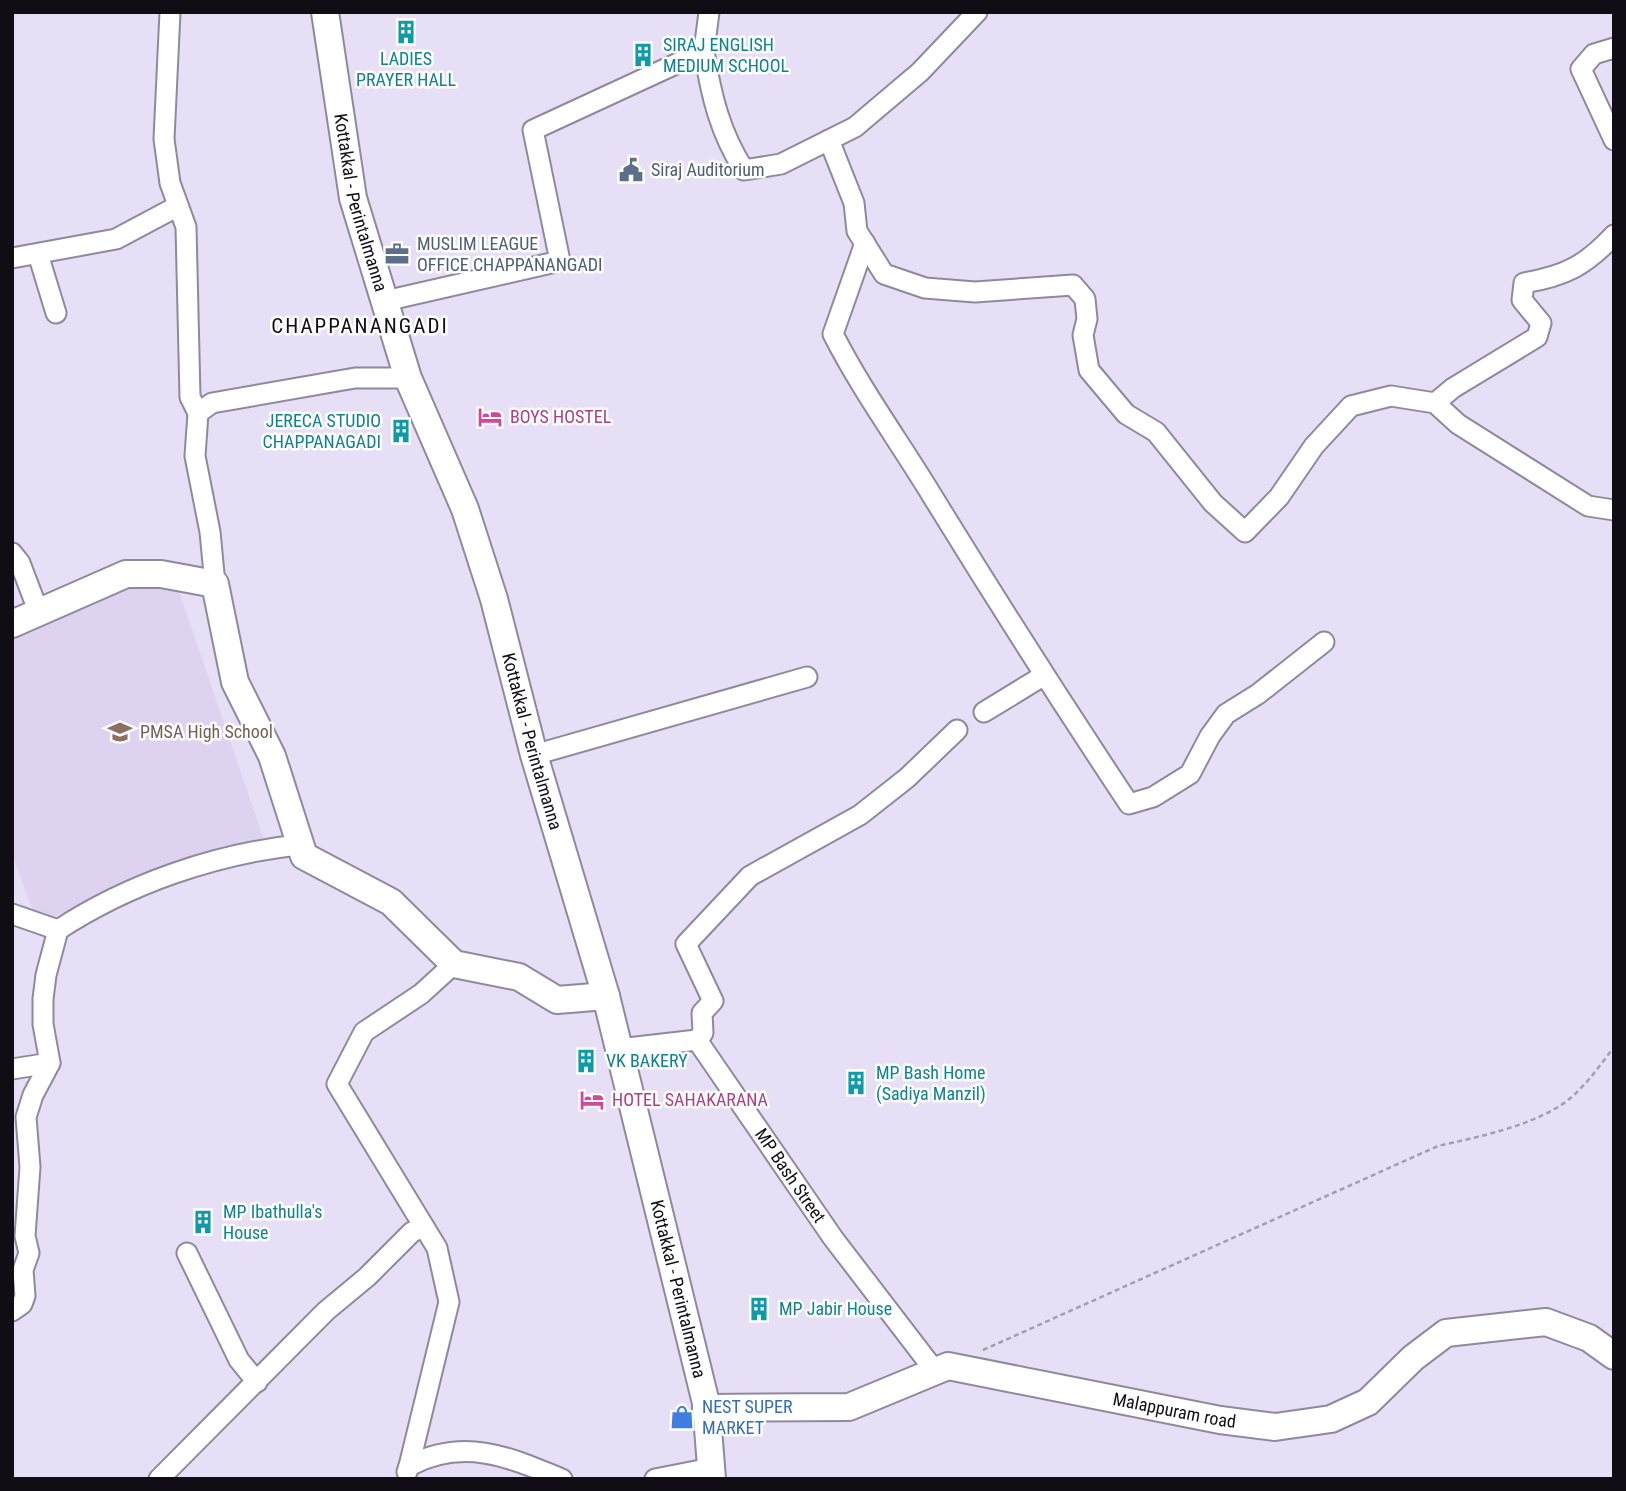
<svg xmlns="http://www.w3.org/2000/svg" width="1626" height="1491" viewBox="0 0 1626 1491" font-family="'Roboto Condensed',sans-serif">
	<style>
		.built { fill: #ddd3f0 }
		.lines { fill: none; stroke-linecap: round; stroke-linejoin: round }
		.street-casing { stroke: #90899d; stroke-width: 23 }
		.secondary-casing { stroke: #90899d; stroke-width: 30 }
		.path { stroke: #a49daf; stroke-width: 2.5; stroke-dasharray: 5 3.5; stroke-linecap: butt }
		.street { stroke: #fff; stroke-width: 19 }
		.secondary { stroke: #fff; stroke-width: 26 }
		.labels { text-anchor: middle; stroke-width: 5; stroke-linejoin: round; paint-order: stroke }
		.culture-label { font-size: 18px; fill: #0d838f; stroke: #fff; text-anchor: start }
		.service-label { font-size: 18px; fill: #4e5e75; stroke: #fff; text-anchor: start }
		.street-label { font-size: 18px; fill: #100d14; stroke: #fff }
		.hotel-label { font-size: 18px; fill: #b23c85; stroke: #fff; text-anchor: start }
		.education-label { font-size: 18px; fill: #785e54; stroke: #fff; text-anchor: start }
		.shop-label { font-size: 18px; fill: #366cbe; stroke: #fff; text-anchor: start }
		.quarter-label { font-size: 21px; letter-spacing: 2px; fill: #100d14; stroke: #fff }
	</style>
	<rect width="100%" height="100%" fill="#e7dff5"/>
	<!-- built -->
	<path class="built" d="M172,571L264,840L37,922L12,854V625Z"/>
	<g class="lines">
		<!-- street casing -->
		<g class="street-casing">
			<g id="street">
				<path d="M170,12L164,139L170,183L186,227L190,397L198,413L195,456L210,532L215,584"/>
				<path d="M1614,48L1594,54L1581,69L1614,140"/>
				<path d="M704,51C711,95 720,133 744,170L781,164L855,127L920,72L977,12"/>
				<path d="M829,140L854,203L857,231L884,274L925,288L975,292L1073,285L1085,299L1087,319L1083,335L1089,370L1126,414L1156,432L1213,503L1245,532L1279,497L1314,446L1351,406L1391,396L1435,403L1458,424L1588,506L1614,510"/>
				<path d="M865,243L833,334C861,389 896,437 928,489C993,595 1060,700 1129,804L1153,797L1190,774L1210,736L1226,714L1258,694L1324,642"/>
				<path d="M38,254L56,313"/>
				<path d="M12,258L116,239L178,206"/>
				<path d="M385,301L560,261L533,130L704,51L709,12"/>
				<path d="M1435,403L1453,388L1537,337L1541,323L1522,300L1524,283C1565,276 1585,266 1614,235"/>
				<path d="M198,413L212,403L355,378H408"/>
				<path d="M12,553L20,563L39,613"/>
				<path d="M984,712L1043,676"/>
				<path d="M534,755L807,677"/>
				<path d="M12,914L58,930"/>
				<path d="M697,1040L703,1033L702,1013L713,1001L686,944L750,876L860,815L907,778L957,730"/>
				<path id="s1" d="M619,1049L697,1040L833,1238L935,1371"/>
				<path d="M12,1069L50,1063"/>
				<path d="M187,1253L239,1360L257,1382"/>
				<path d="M12,1311L22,1304L25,1296L23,1270L29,1253L25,1236L30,1167L26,1117L33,1095L50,1063L43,1024V999L46,975L58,930C128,884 215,854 298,845"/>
				<path d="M409,1466L449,1302L437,1248L337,1084L364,1032L421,994L454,964"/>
				<path d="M407,1472L409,1466C464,1437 509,1457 562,1479"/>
				<path d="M159,1479L326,1311L367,1277L412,1232L424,1227"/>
				<path d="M655,1479L711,1468"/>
			</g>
		</g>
		<!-- secondary casing -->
		<g class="secondary-casing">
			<g id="secondary">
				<path id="s2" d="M325,12L353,198L408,378L465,509L494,599L534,755L606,996L706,1403L712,1479"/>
				<path d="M12,624L126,574H161L215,584L235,682L272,756L304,856L391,902L454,964L519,977L557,1000L606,996"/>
				<path id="s3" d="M706,1408L849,1407L948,1366L1220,1420L1275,1427L1331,1419L1368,1402L1413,1358L1446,1333L1546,1322L1589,1338L1614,1356"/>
			</g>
		</g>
		<!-- path -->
		<path class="path" d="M983,1350L1438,1146C1477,1137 1523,1128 1558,1107C1581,1093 1598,1068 1614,1047"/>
		<!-- street -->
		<use href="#street" class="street"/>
		<!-- secondary -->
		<use href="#secondary" class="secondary"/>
	</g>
	<!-- icons -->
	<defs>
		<g id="building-bare" transform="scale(1.89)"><path d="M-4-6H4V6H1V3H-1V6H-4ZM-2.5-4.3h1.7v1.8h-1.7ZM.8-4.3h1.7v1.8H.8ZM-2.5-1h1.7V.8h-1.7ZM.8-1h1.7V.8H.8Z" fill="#0f9aa8" stroke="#fff" stroke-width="2.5" paint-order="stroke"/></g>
		<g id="civic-bare" transform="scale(1.89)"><path d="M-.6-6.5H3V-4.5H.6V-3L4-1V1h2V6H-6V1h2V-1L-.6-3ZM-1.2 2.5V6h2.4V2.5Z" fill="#5c6f8a" stroke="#fff" stroke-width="2.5" paint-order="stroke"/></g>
		<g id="office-bare" transform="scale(1.89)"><path d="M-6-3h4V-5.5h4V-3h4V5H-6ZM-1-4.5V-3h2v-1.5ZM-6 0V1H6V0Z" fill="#5c6f8a" stroke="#fff" stroke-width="2.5" paint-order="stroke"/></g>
		<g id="hotel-bare" transform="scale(1.89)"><path d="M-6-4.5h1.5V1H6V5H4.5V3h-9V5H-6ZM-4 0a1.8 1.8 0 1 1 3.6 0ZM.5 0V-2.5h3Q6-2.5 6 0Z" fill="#d1479c" stroke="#fff" stroke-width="2.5" paint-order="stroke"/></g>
		<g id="school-bare" transform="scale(1.89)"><path d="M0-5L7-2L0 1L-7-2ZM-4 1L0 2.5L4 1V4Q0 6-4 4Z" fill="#8d6e63" stroke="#fff" stroke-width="2.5" paint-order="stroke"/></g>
		<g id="shop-bare" transform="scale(1.89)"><path d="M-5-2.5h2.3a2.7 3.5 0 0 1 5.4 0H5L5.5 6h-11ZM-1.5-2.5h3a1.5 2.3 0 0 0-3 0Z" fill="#3f7fe0" stroke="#fff" stroke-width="2.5" paint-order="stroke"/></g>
	</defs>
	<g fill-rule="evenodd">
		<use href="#building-bare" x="406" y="32"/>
		<use href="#building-bare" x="643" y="55"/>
		<use href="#civic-bare" x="631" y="170"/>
		<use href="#office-bare" x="397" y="254"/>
		<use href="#hotel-bare" x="490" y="417"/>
		<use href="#building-bare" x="401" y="431"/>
		<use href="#school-bare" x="120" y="732"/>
		<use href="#building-bare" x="586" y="1061"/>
		<use href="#building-bare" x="856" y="1083"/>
		<use href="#hotel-bare" x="592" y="1100"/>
		<use href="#building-bare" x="203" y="1222"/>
		<use href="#building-bare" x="759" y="1309"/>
		<use href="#shop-bare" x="682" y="1417"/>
	</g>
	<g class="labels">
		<!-- culture labels -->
		<g class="culture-label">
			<text x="663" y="51">SIRAJ ENGLISH<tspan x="663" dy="21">MEDIUM SCHOOL</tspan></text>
			<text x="406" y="65" text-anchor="middle">LADIES<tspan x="406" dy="21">PRAYER HALL</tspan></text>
			<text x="381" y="427" text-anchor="end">JERECA STUDIO<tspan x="381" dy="21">CHAPPANAGADI</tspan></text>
			<text x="606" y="1067">VK BAKERY</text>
			<text x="876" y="1079">MP Bash Home<tspan x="876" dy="21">(Sadiya Manzil)</tspan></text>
			<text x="223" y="1218">MP Ibathulla's<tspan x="223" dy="21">House</tspan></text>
			<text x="779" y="1315">MP Jabir House</text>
		</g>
		<!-- service labels -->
		<g class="service-label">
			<text x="651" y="176">Siraj Auditorium</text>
			<text x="417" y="250">MUSLIM LEAGUE<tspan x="417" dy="21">OFFICE CHAPPANANGADI</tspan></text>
		</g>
		<!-- street labels -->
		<g class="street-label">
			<text dy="6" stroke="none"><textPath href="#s2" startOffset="194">Kottakkal - Perintalmanna</textPath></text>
			<text dy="6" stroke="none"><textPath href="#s2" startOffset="761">Kottakkal - Perintalmanna</textPath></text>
			<text dy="6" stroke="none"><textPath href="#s1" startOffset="243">MP Bash Street</textPath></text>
			<text dy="6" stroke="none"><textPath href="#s2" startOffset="1328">Kottakkal - Perintalmanna</textPath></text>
			<text dy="6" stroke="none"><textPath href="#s3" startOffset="481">Malappuram road</textPath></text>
		</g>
		<!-- hotel labels -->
		<g class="hotel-label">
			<text x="510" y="423">BOYS HOSTEL</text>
			<text x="612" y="1106">HOTEL SAHAKARANA</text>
		</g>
		<!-- education labels -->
		<g class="education-label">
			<text x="140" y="738">PMSA High School</text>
		</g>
		<!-- shop labels -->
		<g class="shop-label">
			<text x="702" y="1413">NEST SUPER<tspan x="702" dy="21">MARKET</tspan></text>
		</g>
		<!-- quarter labels -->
		<g class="quarter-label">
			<text x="360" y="333">CHAPPANANGADI</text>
		</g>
	</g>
	<!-- border -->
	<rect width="1626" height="1491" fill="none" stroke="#100d14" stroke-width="28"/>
</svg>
